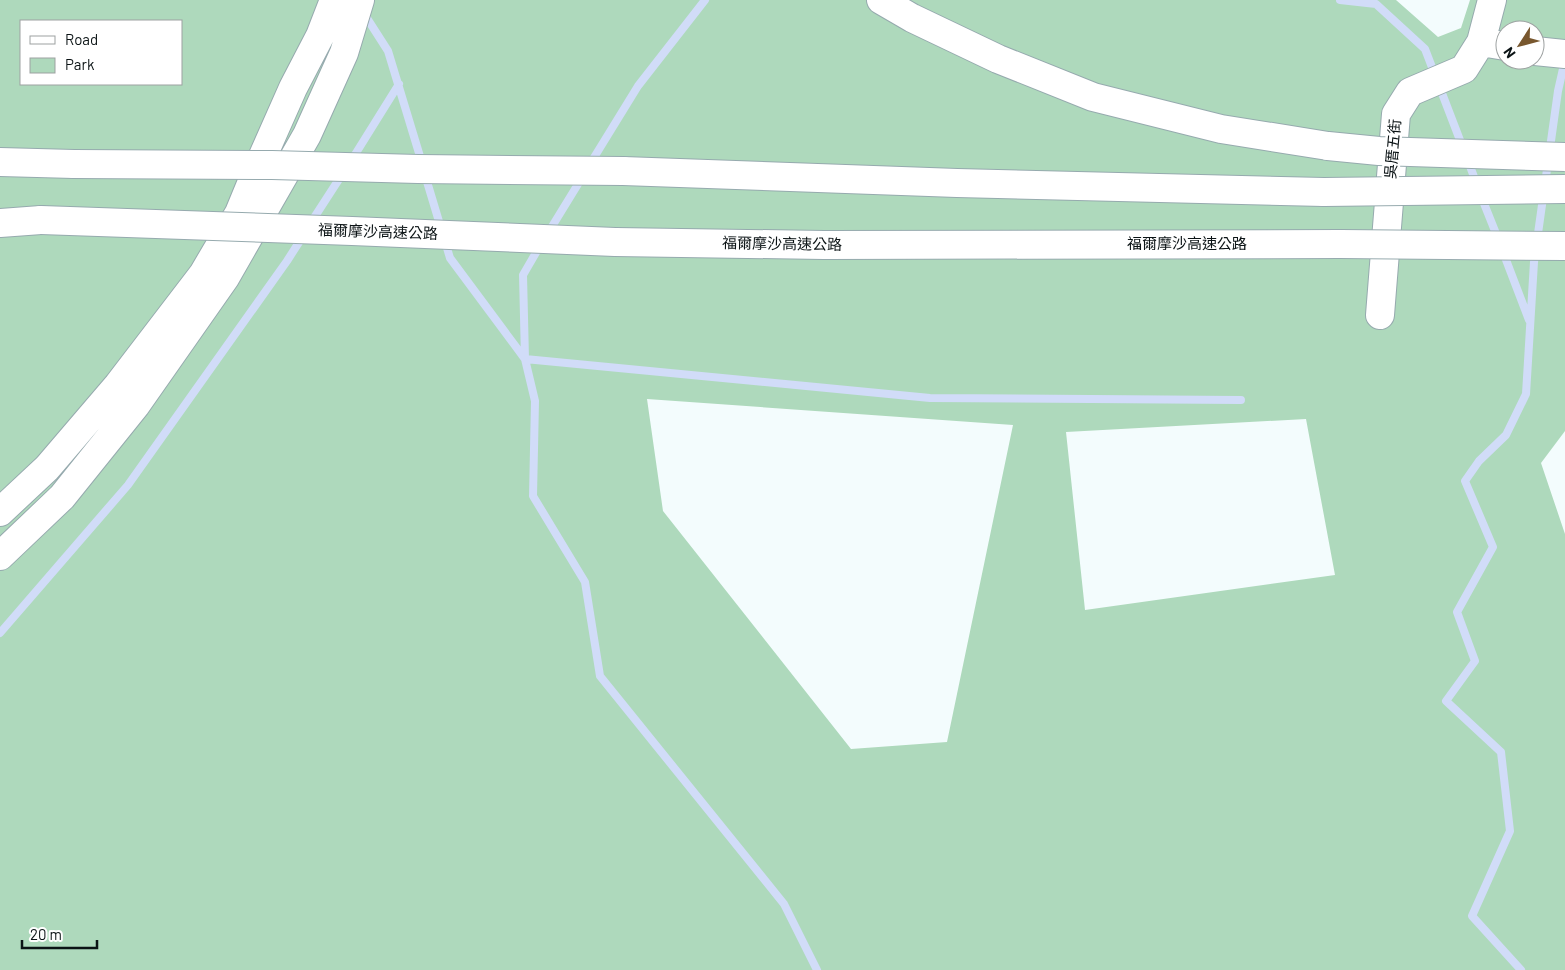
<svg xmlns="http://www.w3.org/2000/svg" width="1565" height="970" viewBox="0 0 1565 970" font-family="Barlow,'Noto Sans TC',sans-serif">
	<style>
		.green { fill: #aed9bc; fill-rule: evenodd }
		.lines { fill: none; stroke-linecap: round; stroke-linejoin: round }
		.stream { stroke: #d1dcf8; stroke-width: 8 }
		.street-casing { stroke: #96aaae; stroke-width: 30 }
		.highway-casing { stroke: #96aaae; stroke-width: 30 }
		.street { stroke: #fff; stroke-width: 28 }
		.highway { stroke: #fff; stroke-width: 28 }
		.highway-bridge-casing { stroke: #96aaae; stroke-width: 30; stroke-linecap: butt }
		.highway-bridge { stroke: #fff; stroke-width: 28 }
		.labels { text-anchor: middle; stroke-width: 5; stroke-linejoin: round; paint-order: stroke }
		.street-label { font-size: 15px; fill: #0b1315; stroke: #fff }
	</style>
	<rect width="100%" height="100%" fill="#f3fcfd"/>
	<!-- green -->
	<path class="green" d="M0,0H1396L1438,37L1461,28L1470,0H1565V431L1541,463L1565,534V970H0ZM21,21H181V84H21ZM1505,30H1535V60H1505ZM647,399L1013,425L947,742L851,749L663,511ZM1306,419L1335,575L1085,610L1066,432Z"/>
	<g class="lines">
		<!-- stream -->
		<path class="stream" d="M1340,0L1376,4L1425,49L1463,148
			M363,12L388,51L422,163
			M1467,158L1477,185
			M351,161L399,84
			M590,164L638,86L705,0
			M425,175L450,258L525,359L535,401L533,496L585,582L600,676L784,904L817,970
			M1481,196L1499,241
			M310,224L343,173
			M548,233L583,176
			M541,244L523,275L525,359L930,398L1241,400
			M1503,252L1529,320
			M0,633L128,485L287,261L303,236
			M1521,970L1472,916L1510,831L1501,752L1446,701L1475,661L1457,612L1493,547L1465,481L1479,461L1506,435L1526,394L1534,262L1558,91L1565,60"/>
		<!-- street casing -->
		<g class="street-casing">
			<path id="street" d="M1481,42L1505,46
				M1535,51L1565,54
				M1380,315L1396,114L1410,92L1464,69L1481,42L1492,0"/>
		</g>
		<!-- highway casing -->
		<g class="highway-casing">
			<path id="highway" d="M881,0L912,18L998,59L1093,97L1221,129L1328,146
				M0,162L74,164
				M623,171L957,183L1324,192
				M0,223L41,220
				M615,242L824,245L1341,244
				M0,512L47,468L118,385L203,274L239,213L258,167L293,88L320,36L334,0
				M0,556L62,497L136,405L225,278L307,135L344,53L360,0"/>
		</g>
		<!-- street -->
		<use href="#street" class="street"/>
		<!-- highway -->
		<use href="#highway" class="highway"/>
		<!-- highway-bridge casing -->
		<g class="highway-bridge-casing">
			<path id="highway-bridge" d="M1328,146L1379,151L1565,157
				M74,164L272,165L418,169L623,171
				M1324,192L1565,189
				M41,220L352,231L615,242
				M1341,244L1565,246"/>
		</g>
		<!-- highway-bridge -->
		<use href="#highway-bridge" class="highway-bridge"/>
	</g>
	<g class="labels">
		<!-- street labels -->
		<g class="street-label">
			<text transform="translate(1393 149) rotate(-85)" y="5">吳厝五街</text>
			<text transform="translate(378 232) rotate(2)" y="5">福爾摩沙高速公路</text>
			<text transform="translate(782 244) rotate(1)" y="5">福爾摩沙高速公路</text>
			<text x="1187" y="249">福爾摩沙高速公路</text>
		</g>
	</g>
	<!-- legend -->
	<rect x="20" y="20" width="162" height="65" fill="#ffffff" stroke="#9da1a1"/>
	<rect x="30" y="36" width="25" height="8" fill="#ffffff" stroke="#9da1a1"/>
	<text x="65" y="45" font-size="15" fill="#0b1315">Road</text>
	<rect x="30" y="58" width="25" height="15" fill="#aed9bc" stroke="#9da1a1"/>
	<text x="65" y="70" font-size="15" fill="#0b1315">Park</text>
	<!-- north arrow -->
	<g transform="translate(1520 45) rotate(234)"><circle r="24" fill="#ffffff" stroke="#9da1a1"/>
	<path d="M0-4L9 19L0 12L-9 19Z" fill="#78572e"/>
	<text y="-8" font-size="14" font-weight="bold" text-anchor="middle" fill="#0b1315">N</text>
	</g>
	<!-- scale -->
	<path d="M22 940v8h75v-8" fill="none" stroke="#0b1315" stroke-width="2.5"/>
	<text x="30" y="940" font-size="15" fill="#0b1315" stroke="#ffffff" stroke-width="4" paint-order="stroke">20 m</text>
</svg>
